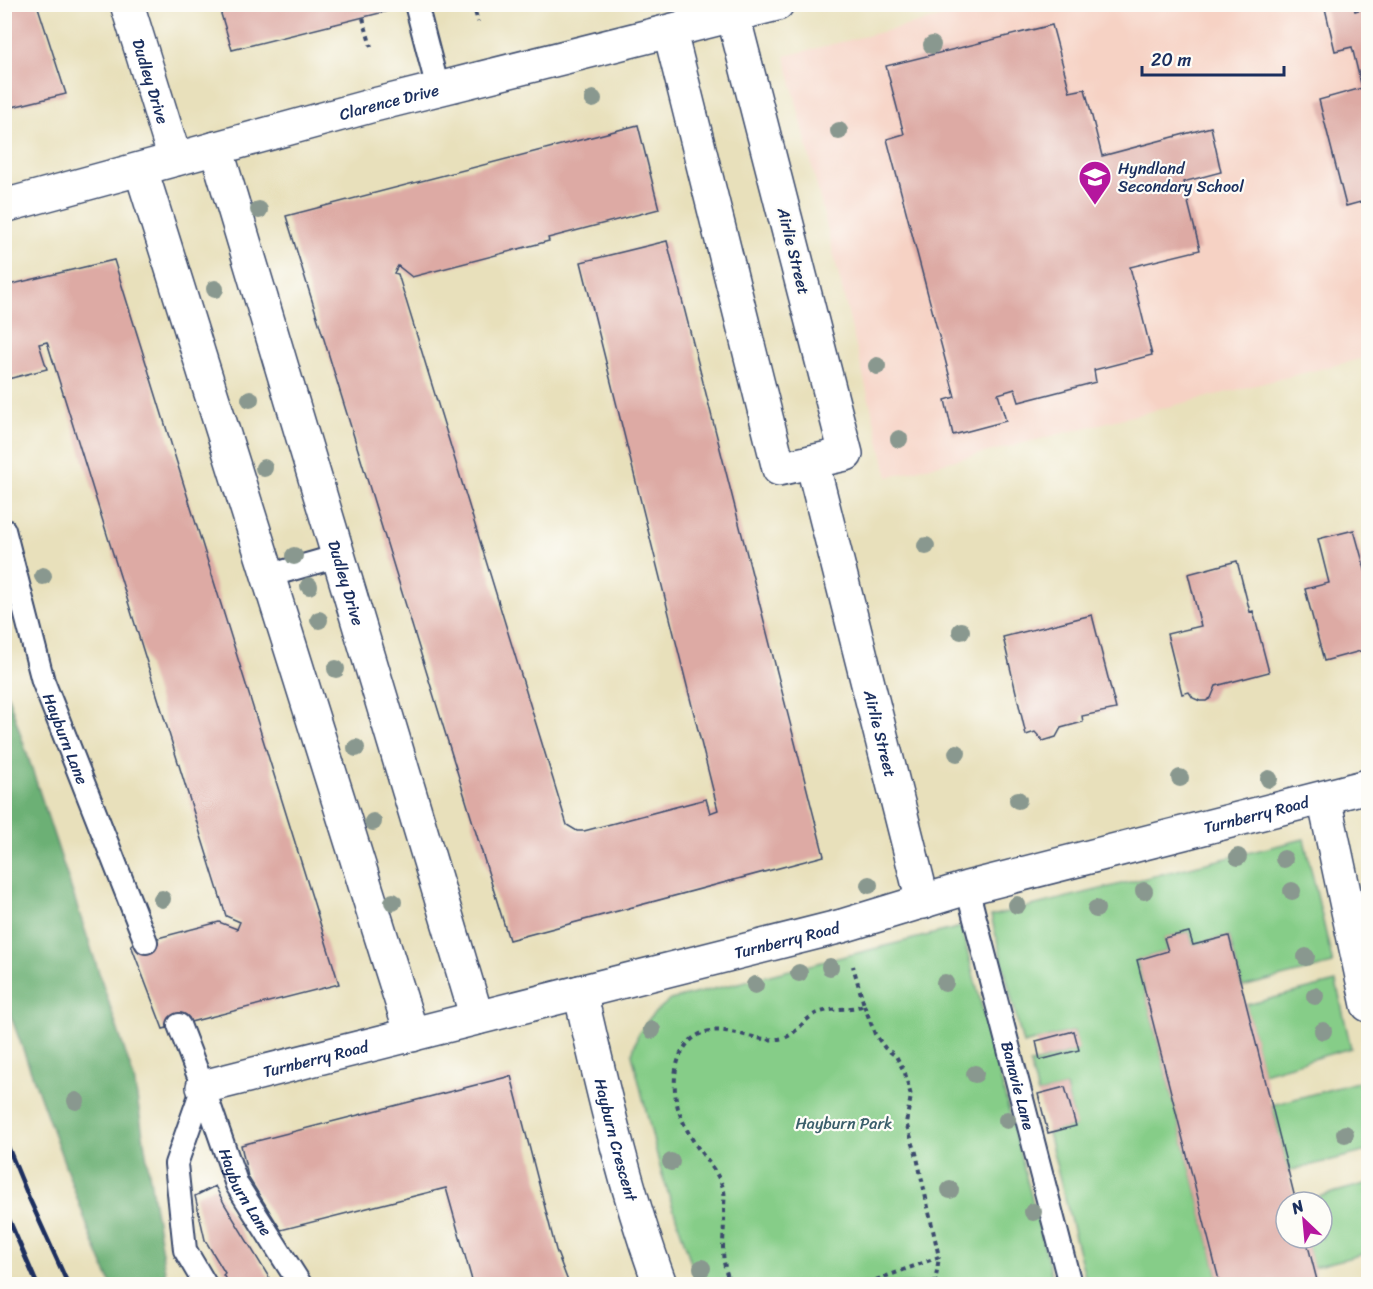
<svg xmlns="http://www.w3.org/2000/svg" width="1373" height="1289" viewBox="0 0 1373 1289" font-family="Sriracha,sans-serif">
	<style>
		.built { fill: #f6d2c4 }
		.green { fill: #86cd88; stroke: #507e73; stroke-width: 1.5 }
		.forest { fill: #6cb074; stroke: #447069; stroke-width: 1.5 }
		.building { fill: #ddaaa4 }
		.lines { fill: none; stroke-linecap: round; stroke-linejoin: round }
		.service-casing { stroke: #3a4a6c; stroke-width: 26 }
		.minor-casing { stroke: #3a4a6c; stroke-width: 36 }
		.tertiary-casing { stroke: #3a4a6c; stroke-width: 36 }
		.path { stroke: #3a4a6c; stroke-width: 4; stroke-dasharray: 4.5 4.5; stroke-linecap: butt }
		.service { stroke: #fff; stroke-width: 22 }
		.minor { stroke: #fff; stroke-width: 33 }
		.tertiary { stroke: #fff; stroke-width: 33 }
		.rail { stroke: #1b2f5e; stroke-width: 4.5 }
		.tree { fill: #89988f }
		.labels { text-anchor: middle; stroke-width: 4.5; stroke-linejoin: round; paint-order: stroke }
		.street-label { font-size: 16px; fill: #1b2f5e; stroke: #fdfcf7 }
		.poi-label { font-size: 16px; fill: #1b2f5e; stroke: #fdfcf7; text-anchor: start }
		.park-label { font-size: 16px; fill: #3b5e6b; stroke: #fdfcf7 }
	</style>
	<rect width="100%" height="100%" fill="#fdfcf7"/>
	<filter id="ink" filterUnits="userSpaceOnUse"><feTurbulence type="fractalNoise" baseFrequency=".0167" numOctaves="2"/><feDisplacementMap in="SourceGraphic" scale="12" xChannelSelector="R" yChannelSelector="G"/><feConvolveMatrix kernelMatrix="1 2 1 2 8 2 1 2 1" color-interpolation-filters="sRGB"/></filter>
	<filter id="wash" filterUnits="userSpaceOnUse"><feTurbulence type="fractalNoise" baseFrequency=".008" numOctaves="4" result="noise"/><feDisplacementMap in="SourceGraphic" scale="24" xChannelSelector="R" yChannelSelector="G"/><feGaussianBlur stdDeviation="1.35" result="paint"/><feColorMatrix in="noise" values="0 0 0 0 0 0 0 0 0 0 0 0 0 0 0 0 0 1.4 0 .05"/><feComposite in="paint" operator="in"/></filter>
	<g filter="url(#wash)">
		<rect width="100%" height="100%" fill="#e8e0bb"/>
		<!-- built -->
		<path class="built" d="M990,5H1368V357L888,477L785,56Z"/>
		<!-- green -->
		<path class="green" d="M1304,839L1333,964L1242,987L1229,936L1193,945L1189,932L1164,938L1168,951L1137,960L1220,1284H1087L1048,1133L1075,1126L1066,1087L1038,1094L1030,1064L1078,1050L1074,1031L1023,1044L991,916Z
			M961,927L1054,1284H698L661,1171L632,1054L638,1034L652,1015L670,1000Z
			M1336,982L1351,1048L1263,1073L1246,1005Z
			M1361,1081L1368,1113V1151L1288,1171L1272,1105Z
			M1368,1183V1253L1313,1267L1306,1238H1322V1202H1300Z"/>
		<!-- forest -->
		<path class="forest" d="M5,687L134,1079L167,1284H111L92,1239L5,1000Z"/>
		<g id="blocks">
			<!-- building -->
			<path class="building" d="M4,4H37L66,94L4,109Z
				M218,4H399L400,8L232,50Z
				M1324,4H1353L1355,11L1365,8L1364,4H1368V200L1346,206L1319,100L1362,88L1352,47L1335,51Z
				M1052,25L1070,92L1085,89L1102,156L1211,127L1221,172L1183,182L1200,250L1130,267L1152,355L1094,370L1096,382L1019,402L1015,389L998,394L1006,421L953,435L945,400L955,397L887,139L904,134L886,66Z
				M638,125L659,209L548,238L549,241L412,277L398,266L394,273L398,274L567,825L577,831H584L706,799L710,813L718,810L581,262L667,241L824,856L509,940L286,216Z
				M114,260L339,984L163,1029L131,945L219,922L237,929L240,922L226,916L47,342L39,344L47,369L4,380V286Z
				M1354,530L1366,573L1368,572V649L1324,661L1305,589L1329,583L1318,539Z
				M1237,561L1250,612L1253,611L1269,672L1216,686L1211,698L1206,701H1200L1193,698L1189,692L1182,694L1167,634L1201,626L1188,574Z
				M1092,615L1116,709L1082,716L1083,722L1061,728L1056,737L1043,741L1035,732L1026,735L1003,637Z
				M1189,932L1193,945L1229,936L1296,1202H1286V1238H1306L1318,1284H1220L1137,960L1168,951L1164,938Z
				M1074,1031L1079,1050L1040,1060L1036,1041Z
				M511,1076L556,1250L569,1284H473L446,1188L281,1230L248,1177L241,1145Z
				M1065,1087L1076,1126L1048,1133L1038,1094Z
				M215,1186L225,1205L273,1284H229L223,1275L225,1273L205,1240L195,1196Z"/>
		</g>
	</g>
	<g filter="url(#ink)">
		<use href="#blocks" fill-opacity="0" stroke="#3a4a6c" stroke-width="1.5"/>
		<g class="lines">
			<!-- service casing -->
			<g class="service-casing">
				<g id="service">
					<path d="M416,4L438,89"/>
					<path id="s1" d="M4,530L43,681L146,942"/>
					<path d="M268,576L338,556"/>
					<path id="s2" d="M967,888L1070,1284"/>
					<path id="s3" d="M179,1025L203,1087L237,1185L300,1284"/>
					<path d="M203,1087L176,1164L185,1250L205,1284"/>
				</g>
			</g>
			<!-- minor casing -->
			<g class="minor-casing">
				<g id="minor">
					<path id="s4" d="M127,4L175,159"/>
					<path d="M670,32L779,469L846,454L733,15"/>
					<path id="s5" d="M216,148L477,1018"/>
					<path d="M141,170L412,1035"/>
					<path id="s6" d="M812,462L923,902"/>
					<path d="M1324,798L1368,1005"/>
					<path id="s7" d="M580,992C603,1091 625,1189 660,1284"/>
					<path id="s8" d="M203,1087L842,926L967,888L1368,786"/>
				</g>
			</g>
			<!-- tertiary casing -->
			<g class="tertiary-casing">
				<g id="tertiary">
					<path id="s9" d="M4,206L374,105L777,4"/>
				</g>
			</g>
			<!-- path -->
			<path class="path" d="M473,4L478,22
				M363,18L371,47
				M864,1005L875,1034L885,1048L896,1056L905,1073L911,1096L906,1123L916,1153L939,1257L865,1284
				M731,1284C718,1257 725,1238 724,1209C724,1203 725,1196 724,1191C720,1175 707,1161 698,1148C690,1137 682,1121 678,1108C668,1072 680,1025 725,1031C744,1033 763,1043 783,1038C797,1034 803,1020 815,1014C831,1007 848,1011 864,1005L853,966
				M935,1284L939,1257"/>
			<!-- service -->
			<use href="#service" class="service"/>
			<!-- minor -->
			<use href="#minor" class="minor"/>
			<!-- tertiary -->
			<use href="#tertiary" class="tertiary"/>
			<!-- rail -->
			<path class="rail" d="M4,1137L29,1198L68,1284
				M4,1208L37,1284"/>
		</g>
		<!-- trees -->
		<g class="tree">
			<circle cx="932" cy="45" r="9"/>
			<circle cx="593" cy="99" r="9"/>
			<circle cx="839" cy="131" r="9"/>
			<circle cx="259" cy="210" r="9"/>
			<circle cx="215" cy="289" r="9"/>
			<circle cx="877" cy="366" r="9"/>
			<circle cx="250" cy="399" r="9"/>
			<circle cx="899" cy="439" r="9"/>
			<circle cx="264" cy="468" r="9"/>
			<circle cx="926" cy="546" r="9"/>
			<circle cx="294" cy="556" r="9"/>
			<circle cx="43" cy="576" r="9"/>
			<circle cx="309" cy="586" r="9"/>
			<circle cx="319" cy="620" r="9"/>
			<circle cx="961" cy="631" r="9"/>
			<circle cx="336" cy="669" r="9"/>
			<circle cx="356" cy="748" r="9"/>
			<circle cx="957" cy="753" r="9"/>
			<circle cx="1180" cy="778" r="9"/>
			<circle cx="1269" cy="779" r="9"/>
			<circle cx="1018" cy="800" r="9"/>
			<circle cx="373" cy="822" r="9"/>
			<circle cx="1238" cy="857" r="9"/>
			<circle cx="1284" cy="859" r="9"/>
			<circle cx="869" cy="885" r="9"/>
			<circle cx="1144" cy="891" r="9"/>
			<circle cx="1292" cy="891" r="9"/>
			<circle cx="162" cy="899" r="9"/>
			<circle cx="393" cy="902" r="9"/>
			<circle cx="1017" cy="905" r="9"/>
			<circle cx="1096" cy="909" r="9"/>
			<circle cx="1306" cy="957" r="9"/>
			<circle cx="830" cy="967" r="9"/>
			<circle cx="799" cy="973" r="9"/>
			<circle cx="945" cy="983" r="9"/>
			<circle cx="755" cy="985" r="9"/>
			<circle cx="1315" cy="996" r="9"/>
			<circle cx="652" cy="1030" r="9"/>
			<circle cx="1323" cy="1031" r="9"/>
			<circle cx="975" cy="1074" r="9"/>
			<circle cx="76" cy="1101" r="9"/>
			<circle cx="1007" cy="1120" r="9"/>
			<circle cx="1345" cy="1134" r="9"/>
			<circle cx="671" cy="1162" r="9"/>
			<circle cx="950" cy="1190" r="9"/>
			<circle cx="1033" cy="1212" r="9"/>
			<circle cx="702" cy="1268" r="9"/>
		</g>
	</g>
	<!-- icons -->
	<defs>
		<g id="school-pin" transform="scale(1.725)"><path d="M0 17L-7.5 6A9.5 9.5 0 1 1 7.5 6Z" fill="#b5179e" stroke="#fdfcf7"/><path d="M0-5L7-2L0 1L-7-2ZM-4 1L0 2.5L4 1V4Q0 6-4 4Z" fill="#fff"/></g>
	</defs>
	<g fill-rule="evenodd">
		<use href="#school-pin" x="1095" y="177"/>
	</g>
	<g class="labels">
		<!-- street labels -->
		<g class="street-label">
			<text dy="6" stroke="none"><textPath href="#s4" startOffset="81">Dudley Drive</textPath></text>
			<text dy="6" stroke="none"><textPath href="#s9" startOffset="399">Clarence Drive</textPath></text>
			<text transform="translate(794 251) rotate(76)" y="6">Airlie Street</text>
			<text dy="6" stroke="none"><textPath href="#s5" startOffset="454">Dudley Drive</textPath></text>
			<text dy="6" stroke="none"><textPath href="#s6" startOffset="280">Airlie Street</textPath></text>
			<text dy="6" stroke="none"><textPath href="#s1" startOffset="218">Hayburn Lane</textPath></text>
			<text dy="6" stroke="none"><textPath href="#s8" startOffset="1088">Turnberry Road</textPath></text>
			<text dy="6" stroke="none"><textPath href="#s8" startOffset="602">Turnberry Road</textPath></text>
			<text dy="6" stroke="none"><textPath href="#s8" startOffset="116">Turnberry Road</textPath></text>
			<text dy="6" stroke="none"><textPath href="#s2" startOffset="204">Banavie Lane</textPath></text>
			<text dy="6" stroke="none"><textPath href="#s7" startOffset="152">Hayburn Crescent</textPath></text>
			<text dy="6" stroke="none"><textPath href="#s3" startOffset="180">Hayburn Lane</textPath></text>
		</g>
		<!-- poi labels -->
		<g class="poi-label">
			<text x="1118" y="174">Hyndland<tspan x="1118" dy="18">Secondary School</tspan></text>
		</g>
		<!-- park labels -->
		<g class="park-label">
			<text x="844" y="1129">Hayburn Park</text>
		</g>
	</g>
	<!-- margin -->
	<rect width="1373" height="1289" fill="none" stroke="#fdfcf7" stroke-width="24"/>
	<!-- north arrow -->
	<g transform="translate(1304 1220) rotate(334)"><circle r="28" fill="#fdfcf7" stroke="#a3aaba" stroke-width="1.5"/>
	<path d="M0-4.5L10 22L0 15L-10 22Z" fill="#b5179e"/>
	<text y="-9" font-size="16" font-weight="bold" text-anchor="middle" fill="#1b2f5e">N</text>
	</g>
	<!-- scale -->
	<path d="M1142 66v9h142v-9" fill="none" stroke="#1b2f5e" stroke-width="3"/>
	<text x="1151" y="66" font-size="18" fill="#1b2f5e" stroke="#fdfcf7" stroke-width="4.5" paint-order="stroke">20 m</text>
</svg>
